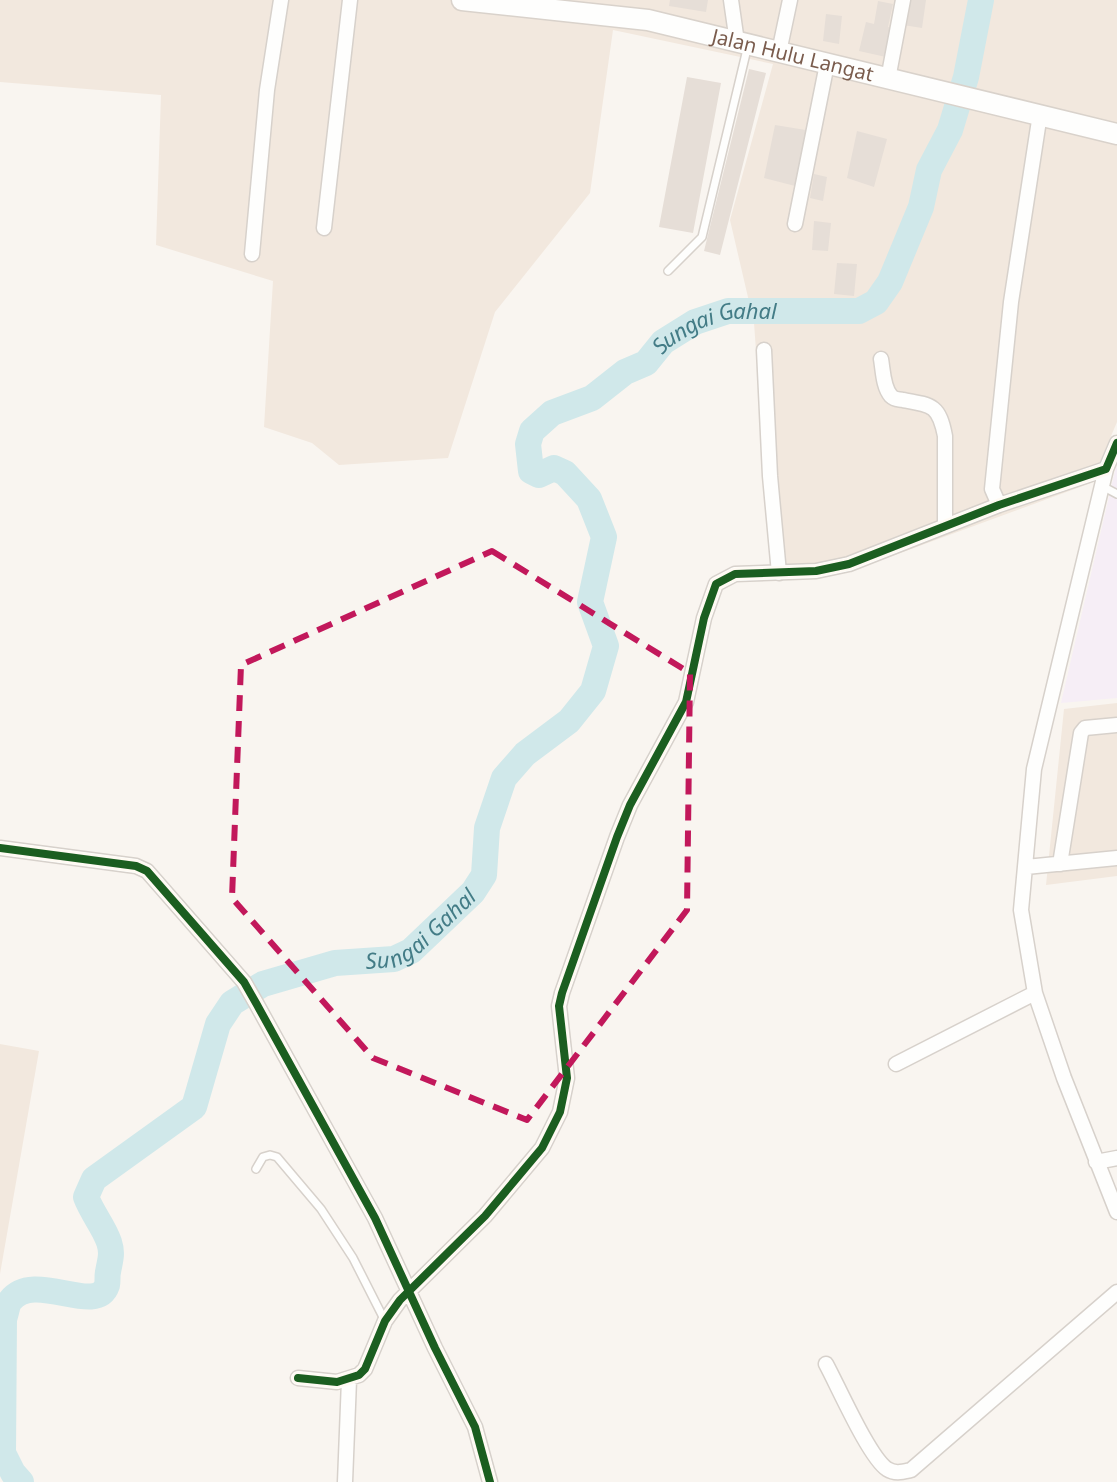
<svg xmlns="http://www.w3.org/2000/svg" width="1117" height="1482" viewBox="0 0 1117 1482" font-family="'Noto Sans',sans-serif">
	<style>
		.residential { fill: #f2e8de }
		.education { fill: #f6eef6 }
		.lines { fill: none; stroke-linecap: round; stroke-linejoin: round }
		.river { stroke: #d0e8ea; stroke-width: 26 }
		.building { fill: #e6ded7 }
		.lane-casing { stroke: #d7d1cb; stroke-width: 10 }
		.street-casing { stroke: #d7d1cb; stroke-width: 17 }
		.secondary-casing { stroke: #d9d2cb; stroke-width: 23 }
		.lane { stroke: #fefefd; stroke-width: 7 }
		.street { stroke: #fefefd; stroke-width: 14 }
		.secondary { stroke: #fefefd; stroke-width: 20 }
		.cycleway-casing { stroke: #fffaf3; stroke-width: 13 }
		.cycleway { stroke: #1b5e20; stroke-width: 8 }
		.marked { fill: none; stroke: #c2185b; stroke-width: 6; stroke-dasharray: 16 10; stroke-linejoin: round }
		.labels { text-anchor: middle; stroke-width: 8; stroke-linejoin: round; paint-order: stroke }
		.street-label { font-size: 20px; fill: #7a5c4d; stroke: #fffaf3 }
		.water-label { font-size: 22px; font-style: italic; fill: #437c86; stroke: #fffaf3 }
	</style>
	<rect width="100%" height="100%" fill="#f9f5f0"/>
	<!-- residential -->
	<path class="residential" d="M0,0H1117V422L1091,483L862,567L772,569L754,323L730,220L773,64L613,30L590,193L495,312L448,458L339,465L312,443L264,427L273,281L156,245L161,95L0,82Z
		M1117,703V876L1046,885L1064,709Z
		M0,1044L39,1051L0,1274Z"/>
	<!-- education -->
	<path class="education" d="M1117,467V698L1061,703L1115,471Z"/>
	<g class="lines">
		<!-- river -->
		<path class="river" id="s1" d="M21,1482L13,1473L3,1453L4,1319C6,1314 7,1305 10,1301C34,1269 96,1317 107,1285C108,1281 107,1276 108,1272C110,1260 113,1254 109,1242C104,1227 92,1213 86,1197L94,1179L194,1107L218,1024L232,1003L263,984L335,963L394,959L411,951L473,892L484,875L487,828L504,778L525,754L569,721L593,691L606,646L590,602L604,537L589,499L565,473L554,468L539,475L531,471L528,444L532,431L552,413L592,398L625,372L646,363L663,342L695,322L728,311H859L876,302L890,282L921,207L929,170L950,130L966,77L981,0"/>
	</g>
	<!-- building -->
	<path class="building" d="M670,0H708L706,12L669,6Z
		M907,0H926L922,28L903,25Z
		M878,1L893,4L888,27L892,28L886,57L859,51L866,22L874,24Z
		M826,14L842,16L839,44L823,41Z
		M749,69L766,73L720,255L704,251Z
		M687,77L721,83L693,233L659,227Z
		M775,125L812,131L799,187L764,178Z
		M857,131L887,139L874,187L847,178Z
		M814,174L827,177L823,201L810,198Z
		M814,221L831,223L828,251L812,250Z
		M837,263L857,264L854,296L834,294Z"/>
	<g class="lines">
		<!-- lane casing -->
		<g class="lane-casing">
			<path id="lane" d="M668,271L702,237L748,45
				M1102,486L1117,494
				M256,1169L263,1157L270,1155L277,1157L321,1209L353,1258L384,1319"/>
		</g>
		<!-- street casing -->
		<g class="street-casing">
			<path id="street" d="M731,0L737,42
				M779,52L790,0
				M888,79L903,0
				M795,224L827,64
				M324,228L350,0
				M252,254L267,90L281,0
				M764,350L770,476L779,573
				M881,359C883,370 883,387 891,396C895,400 898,399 903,400C932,405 939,405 945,436V526
				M1106,469L1034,769L1021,910L1035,993L1064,1078L1117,1212
				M999,505L992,489L1011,302L1040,114
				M0,848L136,866L147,871L244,982L256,1003L375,1218L435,1348L475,1427L490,1482
				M1060,864L1081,733L1085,728L1117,725
				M1026,867L1117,858
				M896,1064L1035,993
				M1096,1162L1117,1158
				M826,1364C838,1386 869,1457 887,1469C895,1474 902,1472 911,1470L1117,1292
				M298,1378L337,1382L359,1375L365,1369L385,1321L400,1300L485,1216L542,1148L560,1112L567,1078L559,1006L562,993L617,837L630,805L686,702L704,618L716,584L735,574L816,571L849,564L999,505L1106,469L1117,443
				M345,1482L349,1380"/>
		</g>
		<!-- secondary casing -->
		<g class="secondary-casing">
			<g id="secondary">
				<path id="s2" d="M462,0L648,20L1117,134"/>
			</g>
		</g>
		<!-- lane -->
		<use href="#lane" class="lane"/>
		<!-- street -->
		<use href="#street" class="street"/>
		<!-- secondary -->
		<use href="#secondary" class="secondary"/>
		<!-- cycleway casing -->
		<g class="cycleway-casing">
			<path id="cycleway" d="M0,848L136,866L147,871L244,982L256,1003L375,1218L435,1348L475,1427L490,1482
				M298,1378L337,1382L359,1375L365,1369L385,1321L400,1300L485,1216L542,1148L560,1112L567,1078L559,1006L562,993L617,837L630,805L686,702L704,618L716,584L735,574L816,571L849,564L999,505L1106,469L1117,443"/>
		</g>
		<!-- cycleway -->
		<use href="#cycleway" class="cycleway"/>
	</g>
	<!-- marked area -->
	<path class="marked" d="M492,551L690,673L687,910L527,1120L373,1058L232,898L241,665Z"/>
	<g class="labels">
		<!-- street labels -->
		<g class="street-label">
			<text dy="7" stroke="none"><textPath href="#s2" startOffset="336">Jalan Hulu Langat</textPath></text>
		</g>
		<!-- water labels -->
		<g class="water-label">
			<text dy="8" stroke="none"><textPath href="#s1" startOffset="1694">Sungai Gahal</textPath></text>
			<text dy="8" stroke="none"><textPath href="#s1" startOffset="850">Sungai Gahal</textPath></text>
		</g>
	</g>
</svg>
